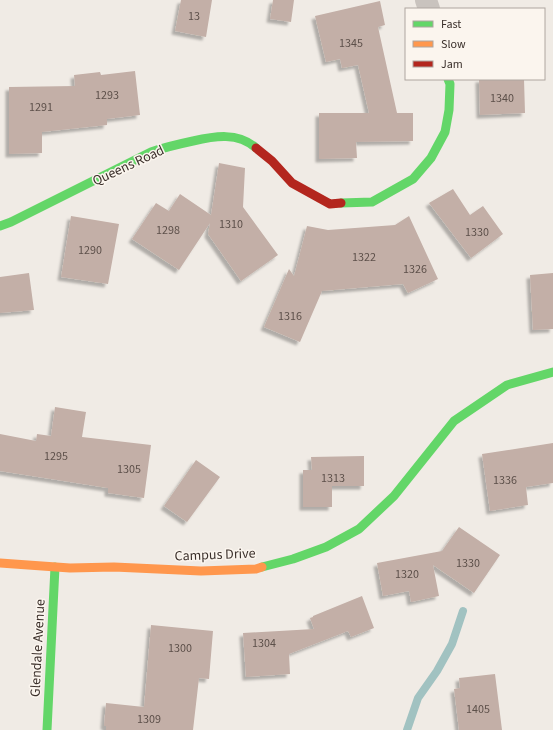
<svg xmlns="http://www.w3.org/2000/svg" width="553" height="730" viewBox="0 0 553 730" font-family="'Source Sans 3',sans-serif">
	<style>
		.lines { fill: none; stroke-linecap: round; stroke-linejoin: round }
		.stream { stroke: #a1c2c1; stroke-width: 8 }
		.building { fill: #c3afa7; filter: url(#shadow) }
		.street { stroke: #c9c3be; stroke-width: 22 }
		.fast { stroke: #63d668; stroke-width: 9 }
		.slow { stroke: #ff974d; stroke-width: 9 }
		.jam { stroke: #b3261e; stroke-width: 9 }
		.labels { text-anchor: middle; stroke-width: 3; stroke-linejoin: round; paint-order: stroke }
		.number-label { font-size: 12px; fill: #5d504a }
		.street-label { font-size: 14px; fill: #3b302b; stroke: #fbf5ee }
	</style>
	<defs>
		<filter id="shadow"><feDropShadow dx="-3.5" dy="3.5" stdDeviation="1" flood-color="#0004"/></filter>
	</defs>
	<rect width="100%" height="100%" fill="#f0ebe5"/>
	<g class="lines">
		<!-- stream -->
		<path class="stream" d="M407,730L418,698L437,671L452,644L463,611"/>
	</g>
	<!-- building -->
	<path class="building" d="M181,0H212L206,37L175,31Z
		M273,0H294L291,22L270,19Z
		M380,1L385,25L378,27L397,113H413V141L356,142L357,158L319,159V113H369L358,65L342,68L340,59L326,62L315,16Z
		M135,71L140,115L107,119V125L42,132V153L9,154V87L75,86L74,75L100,72L101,75Z
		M479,79H524L525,113L480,115Z
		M219,163L245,168L243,207L278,255L241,281L208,234L210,223L179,270L132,239L156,203L169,211L180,194L211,215Z
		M453,189L470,215L483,206L503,234L471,258L429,203Z
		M71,216L119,224L108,284L61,277Z
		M409,216L438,279L408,293L403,284L322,291L300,342L264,327L289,269L294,276L307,226L328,230L395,225Z
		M29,273L34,310L0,313V277Z
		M553,273V329L533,330L530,275Z
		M55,407L86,412L82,437L151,445L144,498L108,493V488L0,471V434L36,441L37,434L51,436Z
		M553,443V483L526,487L528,505L490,511L482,454Z
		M364,456V486H332V507H303V470H312L311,457Z
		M196,460L220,477L187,522L164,506Z
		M459,527L500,555L474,593L433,565L439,596L411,602L409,591L383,596L377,563L442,551Z
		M362,596L374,628L351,637L348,631L289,654L290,674L246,677L243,633L314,629L310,618L313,617V616Z
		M151,625L213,631L209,679L199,678L193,730H106V726H104L106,703L144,707Z
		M495,674L502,730H459L454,689L460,688L459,678Z"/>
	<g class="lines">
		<!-- street -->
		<path class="street" d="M426,0L429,9"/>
		<!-- fast -->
		<path class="fast" d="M341,203L372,202L413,179L431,158L445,132L449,110L450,84L448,79
			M0,226L11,222L151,152C165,147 179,144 193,141C215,136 238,132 256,148
			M262,567L293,559L326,547L359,529L394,496L454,421L507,385L553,372
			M47,730L55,567"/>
		<!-- slow -->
		<path class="slow" d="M0,563L70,568L114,567L201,571L256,569L262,567"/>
		<!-- jam -->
		<path class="jam" d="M256,148L272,161L292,183L330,204L341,203"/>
	</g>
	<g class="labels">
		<!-- number labels -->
		<g class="number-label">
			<text x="194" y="20">13</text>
			<text x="351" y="47">1345</text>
			<text x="107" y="99">1293</text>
			<text x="502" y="102">1340</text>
			<text x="41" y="111">1291</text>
			<text x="231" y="228">1310</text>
			<text x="168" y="234">1298</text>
			<text x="477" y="236">1330</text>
			<text x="90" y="254">1290</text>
			<text x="364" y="261">1322</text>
			<text x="415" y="273">1326</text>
			<text x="290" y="320">1316</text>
			<text x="56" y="460">1295</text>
			<text x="129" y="473">1305</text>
			<text x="333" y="482">1313</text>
			<text x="505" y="484">1336</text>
			<text x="468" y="567">1330</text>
			<text x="407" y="578">1320</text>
			<text x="264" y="647">1304</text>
			<text x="180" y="652">1300</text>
			<text x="478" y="713">1405</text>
			<text x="149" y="723">1309</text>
		</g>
		<!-- street labels -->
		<g class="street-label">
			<text transform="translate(128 165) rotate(-25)" y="5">Queens Road</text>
			<text transform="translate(215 554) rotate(-2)" y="5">Campus Drive</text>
			<text transform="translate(37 648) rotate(-87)" y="5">Glendale Avenue</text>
		</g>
	</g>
	<!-- legend -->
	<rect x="405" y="8" width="140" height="72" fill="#fbf5ee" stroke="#aea6a0"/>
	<rect x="413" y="21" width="20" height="6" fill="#63d668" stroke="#aea6a0"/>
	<text x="441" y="28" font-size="12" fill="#3b302b">Fast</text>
	<rect x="413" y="41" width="20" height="6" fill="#ff974d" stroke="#aea6a0"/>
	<text x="441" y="48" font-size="12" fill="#3b302b">Slow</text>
	<rect x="413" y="61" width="20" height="6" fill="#b3261e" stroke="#aea6a0"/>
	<text x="441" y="68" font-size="12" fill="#3b302b">Jam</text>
</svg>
